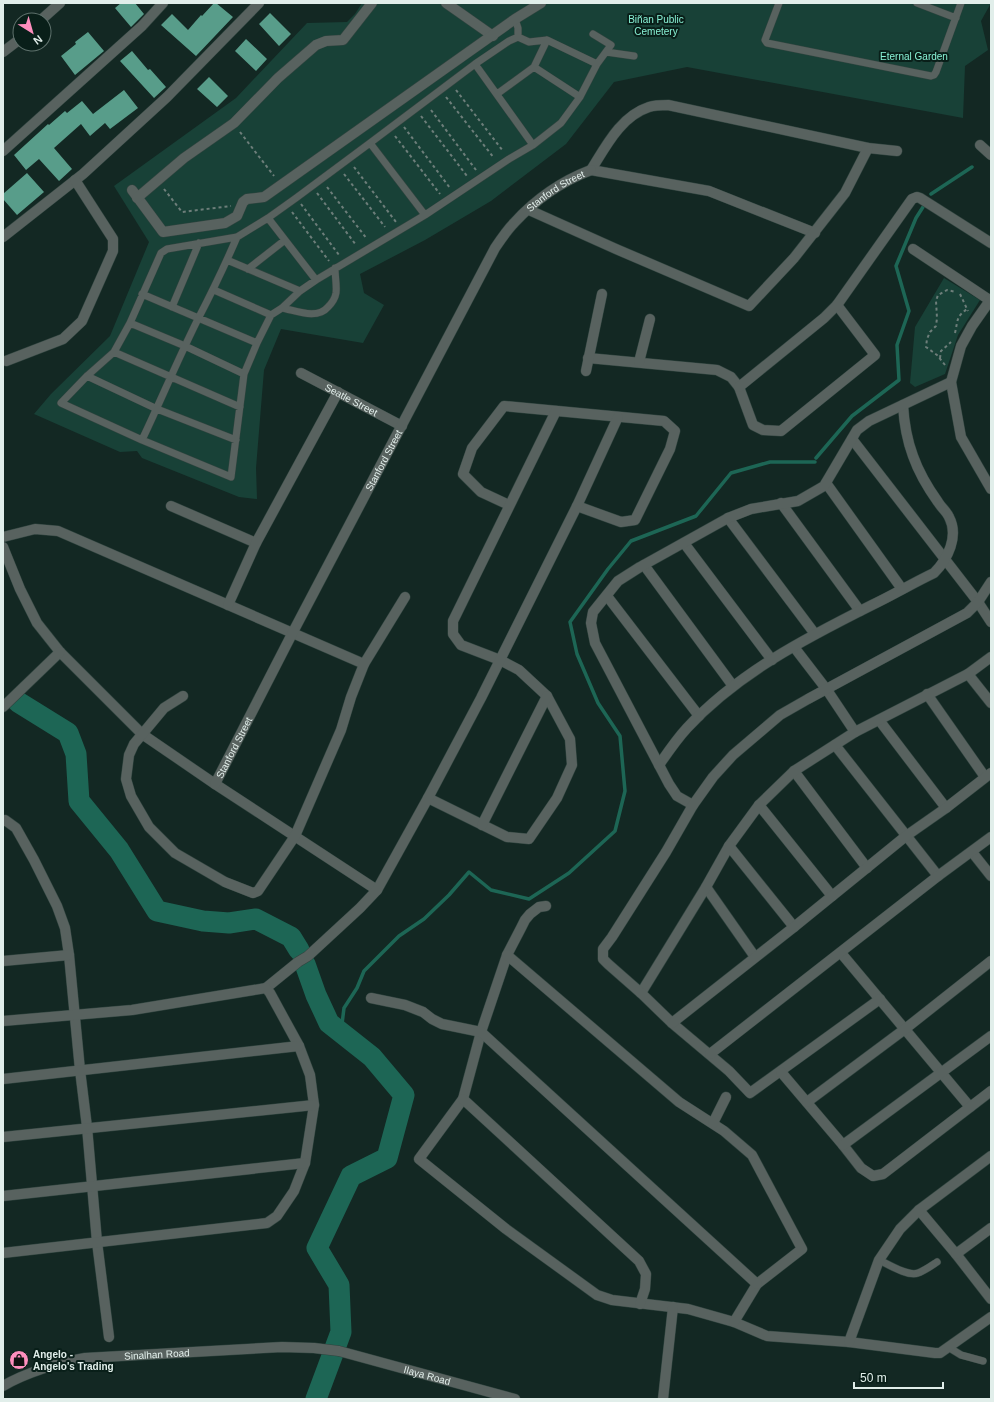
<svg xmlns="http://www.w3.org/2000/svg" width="994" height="1402" viewBox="0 0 994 1402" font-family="Arial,sans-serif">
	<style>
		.green { fill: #184137 }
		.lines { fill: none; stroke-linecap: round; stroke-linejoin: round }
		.stream { stroke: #1d6655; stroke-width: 3.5 }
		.river { stroke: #1d6655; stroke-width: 21 }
		.building { fill: #589d8a }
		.service-casing { stroke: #30443f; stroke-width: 8 }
		.minor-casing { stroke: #30443f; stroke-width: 11 }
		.tertiary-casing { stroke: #30443f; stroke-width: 11 }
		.path { stroke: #6d7e7a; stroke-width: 2; stroke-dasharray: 3 3; stroke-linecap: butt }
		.service { stroke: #58625f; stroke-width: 7 }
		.minor { stroke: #58625f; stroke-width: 10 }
		.tertiary { stroke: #58625f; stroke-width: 10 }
		.labels { text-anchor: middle; stroke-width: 4; stroke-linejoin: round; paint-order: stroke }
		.park-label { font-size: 10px; fill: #88f0d4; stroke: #091f19 }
		.street-label { font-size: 10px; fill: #e1eeea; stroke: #091f19 }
		.poi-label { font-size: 10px; font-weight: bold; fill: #e1eeea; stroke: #091f19; text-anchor: start }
	</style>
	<rect width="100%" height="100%" fill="#132823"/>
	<!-- green -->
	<path class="green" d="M362,3H991L981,21L988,50L965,66L963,118L687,67L614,82L566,144L491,201L425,240L360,274L364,293L384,305L363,343L281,329L264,370L256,468L257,499L239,497L142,458L137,451L120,452L34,414L51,394L110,336L149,242L114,186L236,98L307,23L347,22L355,14Z
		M944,278L980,300L958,335L945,374L915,387L910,383L915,327Z"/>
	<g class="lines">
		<!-- stream -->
		<path class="stream" d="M931,194L972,167
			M816,458L852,416L899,380L897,345L909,311L896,266L916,218L923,207
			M341,1032L344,1008L357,988L364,971L399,936L424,919L449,895L469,872L491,890L529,899L569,873L615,831L625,791L620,736L598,703L577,654L570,622L608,569L631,541L696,516L731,473L770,462H815"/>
		<!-- river -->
		<path class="river" d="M18,702L68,733L76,754L79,801L119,850L157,911L203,921L229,923L256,919L291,937L299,950
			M305,964L316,995L329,1023L372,1057L404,1095L387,1158L351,1176L317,1248L339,1285L341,1332L316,1399"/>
	</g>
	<!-- building -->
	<path class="building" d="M121,3H135L144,14L131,27L115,8Z
		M214,3H216L233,17L196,56L161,25L172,14L188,30L201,15L202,16Z
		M270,13L291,34L279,46L259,24Z
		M88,32L104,51L75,75L61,56L76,44L75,42Z
		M246,39L267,59L256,71L235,51Z
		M132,51L148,70L150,69L166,87L154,98L120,61Z
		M209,77L228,96L217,107L197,89Z
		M124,90L138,108L110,129L105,123L90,136L81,124L54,148L72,169L59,181L39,159L26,170L14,155L48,124L49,125L65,111L67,113L82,101L93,114Z
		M27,173L44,192L17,215L3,199V194Z"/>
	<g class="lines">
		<!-- service casing -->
		<g class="service-casing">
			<path id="service" d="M779,3L765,40L767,43L931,76L934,75L936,72L961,3
				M917,3L956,18
				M515,19L518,28V37L529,42L547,40L597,64L580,97L561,123L533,145
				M593,34L611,45L597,64
				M606,52L634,56
				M475,64L533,145L509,159L425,215L316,280L300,291L282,308L271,315L257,343L244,374L231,477L142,440L61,403L87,376L114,352L130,323L161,253L167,249L237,237L268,218L296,198L370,143L475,64L509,41L518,37
				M534,67L580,97
				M497,94L534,67L547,40
				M370,143L425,215
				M268,218L316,280
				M227,260L300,291
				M248,269L285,240
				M214,290L271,315
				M142,294L257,343
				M172,307L199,243
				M282,308C297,311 317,320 328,307C332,303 335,299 336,293C337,286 335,276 335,268
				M130,323L185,346L244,374
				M114,352L240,407
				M87,376L157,409L236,440
				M142,440C161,400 178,359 198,319C212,292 225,265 237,237
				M879,1260C888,1264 908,1277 918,1273C924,1271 931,1266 937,1262
				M948,1347L961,1355L983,1361"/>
		</g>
		<!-- minor casing -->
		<g class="minor-casing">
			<g id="minor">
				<path d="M446,3L493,36"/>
				<path d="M41,20L60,3"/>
				<path d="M3,52L20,39"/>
				<path d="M980,145L991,155"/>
				<path d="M3,151L142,26L163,3"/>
				<path d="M591,170C606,146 621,116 649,107C655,105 662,105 668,105L868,148L897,151"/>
				<path d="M591,170L709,191L815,233"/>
				<path d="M132,190L163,232L225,223L237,216L243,202L247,199L264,197L515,19L541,3"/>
				<path d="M137,198L184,158L234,123L278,78L316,45L326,41L343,40L372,3"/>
				<path d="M529,210L616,249L749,306L794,258L845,193L868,148"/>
				<path d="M3,237L83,174L167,97L259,3"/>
				<path d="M913,249L991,301"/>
				<path d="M991,299L972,326L961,346L951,382L961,437L991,489"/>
				<path d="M588,358L717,370L731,377L739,387L753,425L763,430L781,431L875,355L837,305"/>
				<path d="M6,361L63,339L82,321L113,251V239L75,180"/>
				<path d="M639,362L650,319"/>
				<path d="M586,371L602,294"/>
				<path id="s1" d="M301,373L402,426"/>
				<path d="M739,387L824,318L837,305L912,199L917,197L920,198L991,243"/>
				<path d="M852,439L978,602L991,622"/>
				<path d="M826,483L902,589"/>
				<path d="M781,503L860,611"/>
				<path d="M509,505L481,492L463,474L472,448L504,406L664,421L675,431L670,449L635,520L621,522L577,506"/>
				<path d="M171,506L256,543"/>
				<path d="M728,518L815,634"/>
				<path d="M3,537L35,529L58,531L364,664"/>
				<path d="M684,543L772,660"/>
				<path d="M3,547L20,589L37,623L60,652L142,734L215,784L377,890"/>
				<path d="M644,565L733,686"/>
				<path d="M607,596L699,716"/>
				<path d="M228,605L256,543L338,392"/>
				<path d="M794,647L827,690L855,732"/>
				<path d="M968,674L991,703"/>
				<path d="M927,694L985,777"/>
				<path d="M183,696L164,708L134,744L129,755L126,779L131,796L149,827L175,853L225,882L253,893L258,891L295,836L341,730L351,697L364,664L405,597"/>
				<path d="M3,707L60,652"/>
				<path d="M879,720L946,808"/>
				<path d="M835,745L938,876"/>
				<path d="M659,765C668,752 676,740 687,728C738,673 806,638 872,605C893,595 913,583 934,573C948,559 959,536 949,517C947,512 941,507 938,502C928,488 919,473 913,456C907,440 904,422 903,405"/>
				<path d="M794,771L867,868"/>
				<path id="s2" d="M215,784L293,632L495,248C501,239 507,230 514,223C535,200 562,181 591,170"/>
				<path d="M428,798L507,837L529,839L557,798L572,765L570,739L547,696L519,670L500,660L461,645L453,634V621L556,411"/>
				<path d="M693,805L677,796L669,784L595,643L591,623L593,612L618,581L640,567L728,518L751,509L798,501L824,486L857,430L869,421L951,382"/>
				<path d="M759,805L832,896"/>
				<path d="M3,821L5,820L16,828L34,860L57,906L65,928L69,955L80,1070L87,1127L97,1242L109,1337"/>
				<path d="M482,825L547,696"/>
				<path d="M729,846L759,805L794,771L855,732L968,674L991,657"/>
				<path d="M972,852L991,876"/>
				<path d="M706,887L755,957"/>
				<path d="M546,906L539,907L530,914L525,920L521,928L507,955L481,1032L463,1099L419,1159L506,1229L597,1295L612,1300L688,1309L734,1322L767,1336L849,1342L935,1353H940L991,1317"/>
				<path d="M841,953L970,1107"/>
				<path d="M507,955L679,1102L724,1131L752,1155L802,1249L757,1284L734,1322"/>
				<path d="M3,961L69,955"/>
				<path d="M266,988L298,962L308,956L360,908L377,890L428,798L481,698L577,506L618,417"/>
				<path d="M641,993L706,887L729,846L794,927"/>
				<path d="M371,998L405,1005L423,1012L432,1019L442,1024L481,1032L757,1284"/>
				<path d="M880,999L750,1093L729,1071L672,1023L641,993L608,964L603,959V949L612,937L666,852L693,805L713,777L733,755L780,715L808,699L967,613L978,602L991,582"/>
				<path d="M3,1021L132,1010L266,988L270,993L299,1046L310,1075L314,1105L305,1163L294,1191L277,1216L267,1223L3,1253"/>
				<path d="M672,1023L794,927L906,836L946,808L991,773"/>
				<path d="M710,1054L938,876L991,837"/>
				<path d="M781,1072L843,1145L861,1168L873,1176L883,1174L991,1091"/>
				<path d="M3,1079L299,1046"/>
				<path d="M463,1099L639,1261L646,1274L645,1289L640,1304"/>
				<path d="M807,1102L905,1029L991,961"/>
				<path d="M713,1123L726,1097"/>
				<path d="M3,1137L314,1105"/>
				<path d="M843,1145L991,1036"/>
				<path d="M3,1196L305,1163"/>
				<path d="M919,1210L956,1254L991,1299"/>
				<path d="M956,1254L991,1228"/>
				<path d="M849,1342L879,1260L900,1229L919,1210L991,1156"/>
				<path d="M663,1399L673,1307"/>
			</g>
		</g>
		<!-- tertiary casing -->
		<g class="tertiary-casing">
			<g id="tertiary">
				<path id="s3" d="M3,1386C25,1373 60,1362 85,1358L282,1347L314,1348L339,1351L515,1399"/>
			</g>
		</g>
		<!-- path -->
		<path class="path" d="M456,90L503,151
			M446,97L494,158
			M431,110L476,170
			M421,116L467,176
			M404,127L450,188
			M240,132L274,176
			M395,136L440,194
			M354,167L396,222
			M344,174L385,227
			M327,187L367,239
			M164,189L182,212L231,206
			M317,193L356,245
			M301,204L339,255
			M292,212L329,261
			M960,294L968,311
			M955,333C958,320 956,317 967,309
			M940,358L941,351L951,342
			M945,365L937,355L926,347L927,339L930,332L936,326L937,318L936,301L938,295L947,290L956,292"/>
		<!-- service -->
		<use href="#service" class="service"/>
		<!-- minor -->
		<use href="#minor" class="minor"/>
		<!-- tertiary -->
		<use href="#tertiary" class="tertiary"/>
	</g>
	<!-- icons -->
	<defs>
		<g id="shop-disc" transform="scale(1)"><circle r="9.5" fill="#fe8ebd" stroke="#091f19"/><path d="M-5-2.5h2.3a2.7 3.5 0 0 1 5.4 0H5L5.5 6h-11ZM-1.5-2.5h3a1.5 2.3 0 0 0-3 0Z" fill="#111"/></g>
	</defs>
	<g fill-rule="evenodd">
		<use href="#shop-disc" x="19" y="1360"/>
	</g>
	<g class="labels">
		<!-- park labels -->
		<g class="park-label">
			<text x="656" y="23">Biñan Public<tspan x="656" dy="12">Cemetery</tspan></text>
			<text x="914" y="60">Eternal Garden</text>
		</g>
		<!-- street labels -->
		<g class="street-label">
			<text dy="4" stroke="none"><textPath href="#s2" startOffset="689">Stanford Street</textPath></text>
			<text dy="4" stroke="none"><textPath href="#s1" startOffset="57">Seatle Street</textPath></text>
			<text dy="4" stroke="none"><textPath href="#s2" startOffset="365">Stanford Street</textPath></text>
			<text dy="4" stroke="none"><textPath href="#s2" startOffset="41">Stanford Street</textPath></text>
			<text dy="4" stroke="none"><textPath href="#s3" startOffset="159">Sinalhan Road</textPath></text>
			<text dy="4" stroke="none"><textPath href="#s3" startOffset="433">Ilaya Road</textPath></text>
		</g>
		<!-- poi labels -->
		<g class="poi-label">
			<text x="33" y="1358">Angelo -<tspan x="33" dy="12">Angelo's Trading</tspan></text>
		</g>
	</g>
	<!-- border -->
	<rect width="994" height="1402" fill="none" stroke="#e1eeea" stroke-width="8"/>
	<!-- north arrow -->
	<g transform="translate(32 32) rotate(143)"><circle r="19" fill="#091f19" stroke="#5f726d"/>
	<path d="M0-3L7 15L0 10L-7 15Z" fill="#fe8ebd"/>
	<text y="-6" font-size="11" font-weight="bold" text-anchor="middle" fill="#e1eeea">N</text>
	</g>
	<!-- scale -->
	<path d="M854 1382v6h89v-6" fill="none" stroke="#e1eeea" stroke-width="2"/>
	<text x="860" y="1382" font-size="12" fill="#e1eeea" stroke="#091f19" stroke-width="3" paint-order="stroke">50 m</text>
</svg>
